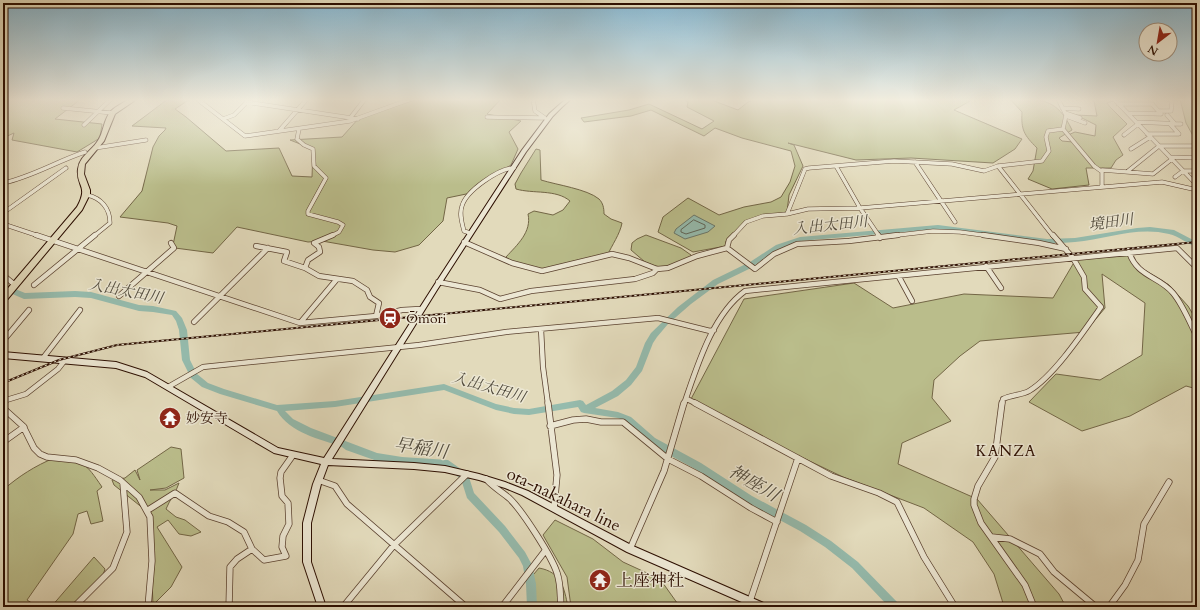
<svg xmlns="http://www.w3.org/2000/svg" width="1200" height="610" viewBox="0 0 1200 610" font-family="Cardo,'Noto Serif JP',serif">
	<style>
		.green { fill: #babd8b; stroke: #736646 }
		.water { fill: #95bbad; stroke: #6b7668 }
		.lines { fill: none; stroke-linecap: round; stroke-linejoin: round }
		.shore { stroke: #606456; stroke-width: 1 }
		.river { fill: #95bbad; fill-rule: evenodd }
		.street-far2-casing { stroke: #5a412f; stroke-width: 4.5 }
		.street-far1-casing { stroke: #5a412f; stroke-width: 6 }
		.street-casing { stroke: #5a412f; stroke-width: 7 }
		.secondary-casing { stroke: #2c0e00; stroke-width: 2 }
		.highway-casing { stroke: #2c0e00; stroke-width: 2 }
		.street-far2 { stroke: #ece7d3; stroke-width: 3.5 }
		.street-far1 { stroke: #ece7d3; stroke-width: 4.5 }
		.street { stroke: #ece7d3; stroke-width: 5.5 }
		.secondary { fill: #ece7d3; fill-rule: evenodd }
		.highway { fill: #e2dabb; fill-rule: evenodd }
		.rail-casing { stroke: #2c0e00; stroke-width: 2 }
		.rail { stroke: #ece7d3; stroke-width: 1; stroke-dasharray: 2.5; stroke-linecap: butt }
		.labels { text-anchor: middle; stroke-width: 3; stroke-linejoin: round; paint-order: stroke }
		.poi-label { font-size: 14px; fill: #2c0e00; stroke: #ece7d3; text-anchor: start }
		.water-label { font-size: 15px; font-style: italic; fill: #514b3d; stroke: #ece7d3 }
		.neighbourhood-label { font-size: 15px; letter-spacing: 1px; fill: #2c0e00; stroke: #ece7d3 }
		.near-street-label { font-size: 17px; fill: #2c0e00; stroke: #ece7d3 }
		.near-poi-label { font-size: 17px; fill: #2c0e00; stroke: #ece7d3; text-anchor: start }
		.near-water-label { font-size: 18px; font-style: italic; fill: #514b3d; stroke: #ece7d3 }
	</style>
	<rect width="100%" height="100%" fill="#e2dabb"/>
	<filter id="stains"><feTurbulence type="fractalNoise" baseFrequency=".005" numOctaves="4"/><feColorMatrix values="0 0 0 0 .2 0 0 0 0 .09 0 0 0 0 .02 0 0 0 .5 -.17"/></filter>
	<radialGradient id="worn" r=".72"><stop offset=".6" stop-color="#630" stop-opacity="0"/><stop offset="1" stop-color="#630" stop-opacity=".3"/></radialGradient>
	<!-- green -->
	<path class="green" d="M3,99H81L55,119L102,124L100,138L77,152L12,140L14,133L3,138Z
		M168,99H190L175,109L186,117L226,151L279,148L292,176L312,177L313,149L290,140L342,137L359,118L418,99H501L487,114L521,121L509,132L518,149L511,165L488,179L471,193L447,198L443,221L419,245L395,252L373,250L322,241L308,242L237,227L213,253L175,248L173,245L177,226L168,223L120,217L142,191L153,147L159,136L165,130L166,128L132,126Z
		M682,99H709L738,110L748,102L757,99H967L970,101L954,110L1022,139L1015,149L993,163L911,158L856,160L788,143L794,145L803,166L789,195L787,212L756,217L746,222L726,241V246L693,252L658,232L663,217L688,198L719,215L744,207L771,202L781,197L790,182L795,166L791,151L742,138L715,128L704,136L651,110L631,116L584,122L581,118L629,110L649,104L702,129L714,121L687,107L688,102Z
		M1010,99C1042,99 1057,98 1072,130L1059,138L1062,141L1073,142L1068,135L1075,132L1095,136L1096,125L1076,115L1097,116L1094,101L1091,99H1112L1113,101L1107,103L1110,107L1127,124L1113,137L1123,155L1116,160L1111,168H1086L1089,185L1052,189L1028,179L1033,171L1037,148C1024,135 1021,130 1022,112Z
		M1180,99H1197V143L1186,123Z
		M536,149L540,150L541,180C557,185 587,189 599,199C603,203 604,208 604,214L611,219L622,223C620,234 612,245 607,256L542,271L510,262L506,257C517,245 532,232 528,214L534,211L553,215L563,210L570,201C556,189 533,194 516,189L515,184L521,173Z
		M646,235L681,248L691,255L692,259L660,268L645,262L631,250L632,243L637,239Z
		M1128,256L1143,269L1169,285L1188,306L1197,321V389L1186,386L1130,416L1082,431L1029,402L1056,374L1100,380L1142,355L1145,303L1102,274L1105,308L1085,332L980,341L960,356L934,380L932,398L951,421L902,443L898,464L977,499L1059,594L1066,607H998L1003,603L994,574L973,542L924,508L843,477L736,426L691,399L744,299L854,283L893,308L964,294L1053,298L1076,259Z
		M171,447L181,449L184,478L166,488L150,490H165L179,483C176,493 170,499 166,509L176,517L185,520L201,532L191,536L179,534L168,520L157,527L182,567L171,587L153,605L149,513L114,485L112,480L125,478L135,470L140,480L137,470Z
		M54,458C85,462 85,462 102,487L97,491L103,521L91,524L87,511L78,514L73,534L27,600L38,607H3V490C19,476 35,466 54,458Z
		M555,520L593,539L623,562L660,579L680,607H571L567,577L543,535Z
		M94,557L105,569L102,578L70,607H51Z
		M539,568C561,572 564,587 568,607H534L528,581Z"/>
	<!-- water -->
	<path class="water" d="M694,215L715,226L708,232L685,239L674,233L676,229Z"/>
	<g class="lines">
		<!-- shore -->
		<path class="shore" d="M694,220L705,225V228L686,234L681,232V230Z"/>
		<!-- river -->
		<path class="river" d="M938,225L1047,239L1075,238L1137,228L1150,227L1174,230L1197,242V247C1187,244 1179,236 1169,234C1138,226 1106,239 1075,242C1066,243 1056,243 1047,243L938,229L800,241L788,245L777,250L749,269L718,284L691,304L668,324L657,337L653,343L642,371L631,385L618,396L595,408L618,412L631,417L655,438L701,463L752,496L806,525L831,541L858,562L899,604L901,607H889L852,568L825,547L800,531L746,502L695,469L649,444L625,421L618,418L584,413L581,412L578,407L529,415L514,414L496,410L444,390L335,407L285,411L293,419L311,428L377,453L402,457L448,460L468,474L474,493L505,526L525,552L532,565L536,584L537,607H527L526,584L523,566L519,558L499,532L467,498L461,479L446,468L402,465L377,461L346,450L342,447C320,439 290,433 277,411L220,394L202,387L191,378L182,360L179,330L176,321L172,315L153,312L139,311L91,298L75,297L24,299L3,290V284L25,293L75,291L91,292L139,305L153,306L176,311L182,318L187,330L190,360L197,374L208,383L224,389L277,405L335,401L444,384L496,404L514,408L529,409L580,400L583,401L586,405L612,391L626,380L636,367L645,343L651,333L678,307L713,280L750,262L776,245L800,237Z"/>
		<!-- street-far2 casing -->
		<g class="street-far2-casing">
			<path id="street-far2" d="M197,99L245,136L350,121L411,99
				M533,99L535,111L545,118
				M1114,99L1194,182H1197
				M246,102L358,119
				M1118,104H1152L1161,114L1128,113
				M63,108L113,113
				M1062,108L1079,109
				M1158,111H1171L1172,101L1167,99
				M1065,113L1080,118
				M1167,115L1175,124
				M1066,116L1085,123
				M351,117L365,99
				M487,117L543,118
				M223,119L234,115L248,101
				M1136,122L1181,124
				M84,125L111,99
				M299,129L297,139L304,145L313,149L314,166L326,178L308,211V214L338,222L343,225L339,232L331,236
				M1063,129L1094,166L1101,171
				M279,131L307,99
				M1147,134H1179L1170,124
				M1124,135L1138,124
				M1159,146H1194
				M95,148L146,140
				M1131,149L1150,137
				M1170,157L1197,158
				M915,162L955,222
				M836,166L860,208L879,236
				M998,166L1053,236
				M1128,171L1159,146
				M1175,177L1183,171H1197
				M3,183C32,177 57,161 85,152
				M1102,187V170L1153,174L1172,159
				M87,195C101,198 110,208 110,223L94,236
				M3,213L66,168
				M787,214L805,169L809,168L894,161L952,164L984,171L998,166L1042,161L1049,151L1046,137L1048,131L1063,129L1066,115L1058,99
				M3,224L39,236
				M470,233L464,231C462,223 459,214 462,206C466,191 499,168 514,168
				M733,236L746,222L763,216L787,214L808,209L860,208L1162,182L1197,190
				M890,236L933,231L960,232L990,236"/>
		</g>
		<!-- street-far1 casing -->
		<g class="street-far1-casing">
			<path id="street-far1" d="M36,235L300,323L376,316L402,310L420,309
				M878,235L880,238
				M983,235L1039,243L1066,249
				M464,242L512,263L542,271L612,254L629,258L657,269L668,268L697,256L727,248
				M256,246L287,252L284,261L305,268L319,276L353,281L367,290L370,297L379,303L376,316
				M727,248L729,240L734,235
				M727,248L755,269L774,254L797,244L849,241L898,235
				M1129,252C1137,277 1159,276 1173,293C1183,305 1190,323 1197,337
				M986,266L1001,288
				M305,268L308,260L320,252L319,247L314,243L333,235
				M3,275L15,285
				M899,277L912,301
				M438,282L480,290L500,299L531,291L635,279L653,273L657,269
				M34,285L95,235
				M119,296L174,248L171,243
				M194,322L268,248
				M300,323L337,279
				M541,329L543,367L548,404
				M3,341L29,310
				M43,358L80,310
				M168,387L203,367L419,345L506,332L658,318L710,331L714,330
				M687,399L697,404
				M3,401L26,394L58,369L65,360
				M684,404C697,367 712,315 745,291L1177,248L1197,268
				M1002,404L1003,399C1011,395 1022,395 1029,391C1054,376 1084,331 1101,307L1085,289L1084,277L1073,258L1053,235"/>
		</g>
		<!-- street casing -->
		<g class="street-casing">
			<path id="street" d="M548,403L557,475L554,508
				M695,403L831,476L879,493L897,502L924,557L955,607
				M1002,403L995,457L978,486L974,499V505L981,523L1025,585L1034,607
				M3,408L23,426L34,448L40,454L47,457L76,460L98,468L120,480L139,497L150,517L152,561L148,607
				M550,426L573,420L586,419L601,422H623L668,459L701,476L751,508L777,522
				M3,442L24,427
				M486,479C494,488 501,491 509,498C522,510 552,557 557,573C561,584 560,596 561,607
				M318,480L335,486L347,504L466,607
				M148,510L175,493L209,516L228,522L244,532L252,549L264,560L286,556L282,547L283,536L289,524L288,503L282,496L280,478L281,472L293,455
				M992,537L1010,539L1040,554L1054,572L1096,607
				M630,549L664,471L684,403
				M74,607L113,568L127,532L123,483
				M229,607L230,567L237,559L252,549
				M343,607L394,545L467,474
				M502,607L545,551
				M750,607V601L798,458
				M1109,607L1125,585L1138,560L1144,524L1169,482"/>
		</g>
		<!-- secondary casing -->
		<g class="secondary-casing">
			<path id="secondary" d="M566,99H571L562,107L553,116L526,152L437,290L332,459L414,463L445,466L479,474L505,482L528,491L633,546L766,604L767,607H753L627,552L522,495L505,488L479,480L445,472L414,469L328,465L321,484L311,523V562L326,607H318L303,562V523L313,484L321,464L274,453L145,377L116,368L3,358V352L116,362L147,372L278,448L324,458L433,287L522,150L549,114L559,105Z"/>
		</g>
		<!-- highway casing -->
		<g class="highway-casing">
			<path id="highway" d="M129,99H137L115,114L104,141L85,164L84,174L90,190V194L82,210L6,301L3,302V294L77,207C89,185 76,187 78,169C79,157 91,151 97,142C104,133 103,120 111,111C116,106 123,103 129,99Z"/>
		</g>
		<!-- street-far2 -->
		<use href="#street-far2" class="street-far2"/>
		<!-- street-far1 -->
		<use href="#street-far1" class="street-far1"/>
		<!-- street -->
		<use href="#street" class="street"/>
		<!-- secondary -->
		<use href="#secondary" class="secondary"/>
		<!-- highway -->
		<use href="#highway" class="highway"/>
		<!-- rail casing -->
		<g class="rail-casing">
			<path id="rail" d="M3,383L59,360L117,345L1197,242"/>
		</g>
		<!-- rail -->
		<use href="#rail" class="rail"/>
	</g>
	<!-- sky -->
	<linearGradient id="sky" x2="0" y2="1"><stop stop-color="#87b7d0"/><stop offset="0.54" stop-color="#f2eee0"/><stop offset="1" stop-color="#f2eee0" stop-opacity="0"/></linearGradient>
	<rect width="1200" height="185" fill="url(#sky)"/>
	<!-- icons -->
	<defs>
		<g id="station-disc" transform="scale(1.15)"><circle r="9.5" fill="#8f2418" stroke="#ece7d3"/><path d="M-3-6H3Q5-6 5-4V2Q5 4 3 4L4.5 6H3L1.5 4h-3L-3 6H-4.5L-3 4Q-5 4-5 2V-4Q-5-6-3-6ZM-3.5-4v3h7v-3ZM-3.5 1v1.5H-2V1ZM2 1v1.5H3.5V1Z" fill="#fff"/></g>
		<g id="temple-disc" transform="scale(1.15)"><circle r="9.5" fill="#8f2418" stroke="#ece7d3"/><path d="M0-6L5-2H3V0L6.5 2.5H4V6H1.5V3h-3V6H-4V2.5H-6.5L-3 0V-2H-5Z" fill="#fff"/></g>
	</defs>
	<g fill-rule="evenodd">
		<use href="#station-disc" x="390" y="318"/>
		<use href="#temple-disc" x="170" y="418"/>
		<use href="#temple-disc" x="600" y="580"/>
	</g>
	<g class="labels">
		<!-- poi labels -->
		<g class="poi-label">
			<text x="406" y="323">Ōmori</text>
			<text x="186" y="423">妙安寺</text>
		</g>
		<!-- water labels -->
		<g class="water-label">
			<text transform="translate(1111 222) rotate(-8)" y="5">境田川</text>
			<text transform="translate(830 225) rotate(-6)" y="5">入出太田川</text>
			<text transform="translate(126 291) rotate(11)" y="5">入出太田川</text>
			<text transform="translate(489 387) rotate(16)" y="5">入出太田川</text>
		</g>
		<!-- neighbourhood labels -->
		<g class="neighbourhood-label">
			<text x="1006" y="456">KANZA</text>
		</g>
		<!-- near-street labels -->
		<g class="near-street-label">
			<text transform="translate(564 499) rotate(26)" y="6">ota-nakahara line</text>
		</g>
		<!-- near-poi labels -->
		<g class="near-poi-label">
			<text x="616" y="586">上座神社</text>
		</g>
		<!-- near-water labels -->
		<g class="near-water-label">
			<text transform="translate(421 448) rotate(9)" y="6">早稲川</text>
			<text transform="translate(754 483) rotate(30)" y="6">神座川</text>
		</g>
	</g>
	<!-- margin -->
	<rect width="1200" height="610" fill="none" stroke="#e2dabb" stroke-width="16"/>
	<rect x="4" y="4" width="1192" height="602" fill="none" stroke="#2c0e00" stroke-width="2"/>
	<rect x="8" y="8" width="1184" height="594" fill="none" stroke="#2c0e00"/>
	<!-- north arrow -->
	<g transform="translate(1158 42) rotate(211)"><circle r="19" fill="#ece7d3" stroke="#9f907f"/>
	<path d="M0-3L7 15L0 10L-7 15Z" fill="#8f2418"/>
	<text y="-6" font-size="11" font-weight="bold" text-anchor="middle" fill="#2c0e00">N</text>
	</g>
	<rect width="100%" height="100%" filter="url(#stains)"/>
	<rect width="100%" height="100%" fill="url(#worn)"/>
</svg>
